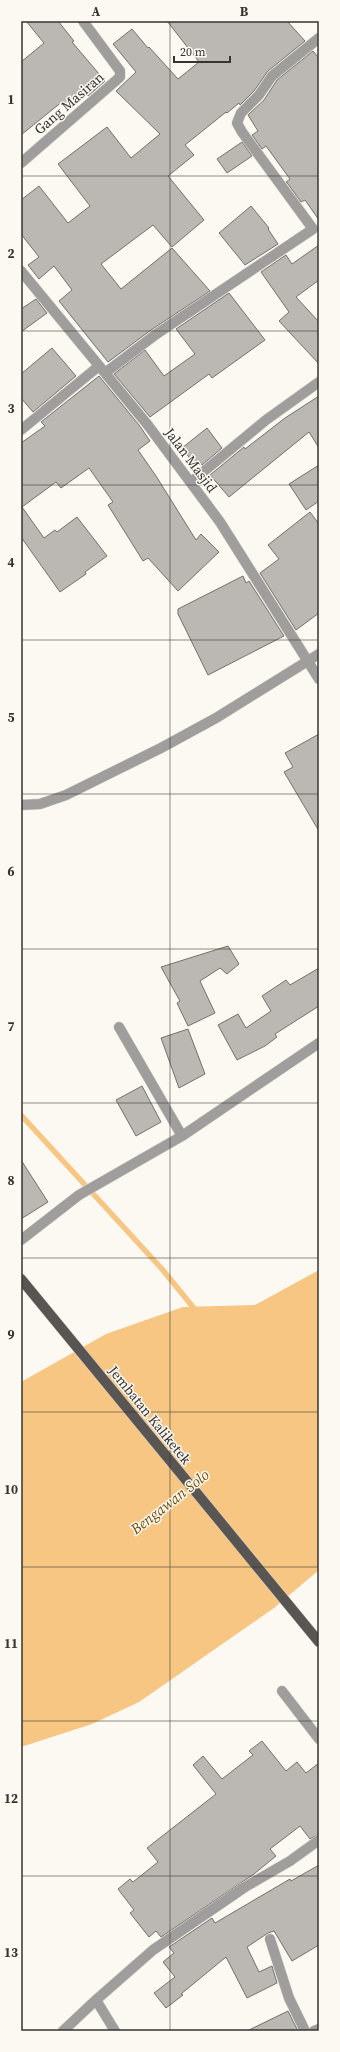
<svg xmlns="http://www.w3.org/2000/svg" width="340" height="2052" viewBox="0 0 340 2052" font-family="'Source Serif 4',serif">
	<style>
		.water { fill: #f8c683 }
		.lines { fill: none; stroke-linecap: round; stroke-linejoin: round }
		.stream { stroke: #f8c683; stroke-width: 5.5 }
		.building { fill: #bbb7b2; stroke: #74706c }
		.street-casing { stroke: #d8d5cf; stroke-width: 11 }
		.primary-casing { stroke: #d8d5cf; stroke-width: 11 }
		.street { stroke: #a09e9c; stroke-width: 10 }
		.primary { stroke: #585552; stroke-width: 10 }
		.grid { fill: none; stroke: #353432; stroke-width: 1; stroke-opacity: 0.55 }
		.labels { text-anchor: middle; stroke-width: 3; stroke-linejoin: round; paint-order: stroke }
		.street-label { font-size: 14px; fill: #353432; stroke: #fcf8f2 }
		.water-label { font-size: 15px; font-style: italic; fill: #734b00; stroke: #fcf8f2 }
		.neatline { fill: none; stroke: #353432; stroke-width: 1.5 }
		.grid-label { font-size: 13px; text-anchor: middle; font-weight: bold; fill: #353432 }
	</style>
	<rect width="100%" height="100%" fill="#fcf8f2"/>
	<!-- water -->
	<path class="water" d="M319,1270V1570L274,1608L139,1702L92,1724L21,1747V1382L106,1334L183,1307L255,1305Z"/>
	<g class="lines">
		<!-- stream -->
		<path class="stream" d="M21,1115L162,1269L197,1312"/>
	</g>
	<!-- building -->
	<path class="building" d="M26,21H58L74,41L72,42L105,81L88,96L85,93L67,107L63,101L21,135V62L44,43Z
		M167,21H287L305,41L268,71L254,91L240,105L239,103L227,113L226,112L185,145L194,155L168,176L204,220L172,247L153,225L101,264L121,289L172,248L210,291L151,330L108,362L59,301L72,290L54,266L39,279L28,265L39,257L21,234V200L39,186L68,223L90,206L58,164L107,127L131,158L160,134L116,91L136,72L113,44L132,29L148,48L149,47L178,79L199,62Z
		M313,51L319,58V220L305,200L301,202L288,184L286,182L290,179L266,146L262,149L252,135L258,131L248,115L264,100L277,80Z
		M242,142L252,156L227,173L217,159Z
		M251,206L269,228L268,229L278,244L245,265L219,233Z
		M319,245V280L296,297L319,322V364L279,321L289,312L261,272L286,255L292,264Z
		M229,293L265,340L212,378L209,374L150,417L114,374L145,350L164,376L195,354L176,329Z
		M36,299L47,313L21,332V309Z
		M52,348L76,376L33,412L21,398V374Z
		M99,376L139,425L150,441L138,450L156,476L196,540L201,534L219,552L178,591L148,558L143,561L108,505L113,502L89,468L61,488L56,482L22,507L44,538L55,530L57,532L77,517L107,556L85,572L86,574L60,592L21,537V443L45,426L41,422Z
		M319,396V448L309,432L229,497L210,475L244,447L245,449L285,418Z
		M207,428L222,448L202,465L200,462L195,465L182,448Z
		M319,465V501L306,510L289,484Z
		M310,512L319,524V613L296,630L260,573L279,559L268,545Z
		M243,576L246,583L249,581L284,636L208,675L178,614V609Z
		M319,734V831L284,772L293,767L285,753Z
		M228,946L239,964L227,974L220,968L200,981L215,1013L188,1026L177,1003L180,1001L161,967Z
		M319,968V1006L275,1034L277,1037L265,1046L237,1060L218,1025L238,1014L246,1028L271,1011L262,996L286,980L290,985Z
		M188,1029L205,1074L179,1088L161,1038Z
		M142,1086L161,1122L136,1136L116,1100Z
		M21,1160L48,1202L21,1219Z
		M262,1741L286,1771L297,1762L306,1773L319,1763V1834L310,1839L300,1826L270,1849L276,1856L254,1874L161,1937L156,1931L149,1937L130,1913L134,1910L118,1889L130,1879L133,1882L158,1862L147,1848L216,1794L193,1765L203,1756L222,1779L253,1755L249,1751Z
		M319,1865V1945L292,1961L274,1931L268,1933L247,1947L259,1972L272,1966L277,1983L247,1998L226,1957L181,1994L183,1995L166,2008L154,1993L175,1977L163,1962L174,1953L169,1947L212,1918L215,1923L290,1879L291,1881Z
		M288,2011L298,2031H247Z"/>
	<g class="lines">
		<!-- street casing -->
		<g class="street-casing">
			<path id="street" d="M21,163L120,77V71L83,21
				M21,271L147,424L220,522L319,679
				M105,373L155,335L313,229L242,132L237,123L241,113L259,95L272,76L319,38
				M21,430L99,366
				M191,482L266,420L319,382
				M21,805L40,804L66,795L161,748L216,718L319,654
				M119,1027L182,1136
				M21,1240L79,1195L182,1136L319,1043
				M282,1691L319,1739
				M270,1939L289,1998L305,2031
				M96,2000L115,2031
				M63,2031L96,2000L153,1950L245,1887L290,1861L319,1840
				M314,2031L319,2029"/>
		</g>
		<!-- primary casing -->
		<g class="primary-casing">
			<path id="primary" d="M21,1279L319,1642"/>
		</g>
		<!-- street -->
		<use href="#street" class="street"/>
		<!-- primary -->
		<use href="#primary" class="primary"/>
	</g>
	<!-- grid -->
	<path class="grid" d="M170,21V2031M21,176H319M21,331H319M21,485H319M21,640H319M21,794H319M21,949H319M21,1103H319M21,1258H319M21,1412H319M21,1567H319M21,1721H319M21,1876H319"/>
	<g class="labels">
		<!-- street labels -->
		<g class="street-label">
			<text transform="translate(69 103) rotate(-41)" y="5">Gang Masiran</text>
			<text transform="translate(191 460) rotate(53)" y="5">Jalan Masjid</text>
			<text transform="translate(150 1415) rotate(51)" y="5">Jembatan Kaliketek</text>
		</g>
		<!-- water labels -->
		<g class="water-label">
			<text transform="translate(170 1502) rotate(-38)" y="5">Bengawan Solo</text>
		</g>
	</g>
	<!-- border -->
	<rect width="340" height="2052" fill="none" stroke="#fcf8f2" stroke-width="44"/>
	<!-- scale -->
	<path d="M174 56v6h56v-6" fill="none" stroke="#353432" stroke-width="2"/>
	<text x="180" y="56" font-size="12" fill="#353432" stroke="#fcf8f2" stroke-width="3" paint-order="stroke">20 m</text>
	<rect x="22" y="22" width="296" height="2008" class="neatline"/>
	<g class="grid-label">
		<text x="96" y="16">A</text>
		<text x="244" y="16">B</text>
		<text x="11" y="104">1</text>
		<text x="11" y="258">2</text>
		<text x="11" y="413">3</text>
		<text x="11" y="567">4</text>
		<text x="11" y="722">5</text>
		<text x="11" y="876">6</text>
		<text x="11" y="1031">7</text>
		<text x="11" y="1185">8</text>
		<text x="11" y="1339">9</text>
		<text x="11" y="1494">10</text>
		<text x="11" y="1648">11</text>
		<text x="11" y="1803">12</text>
		<text x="11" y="1957">13</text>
	</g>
</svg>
